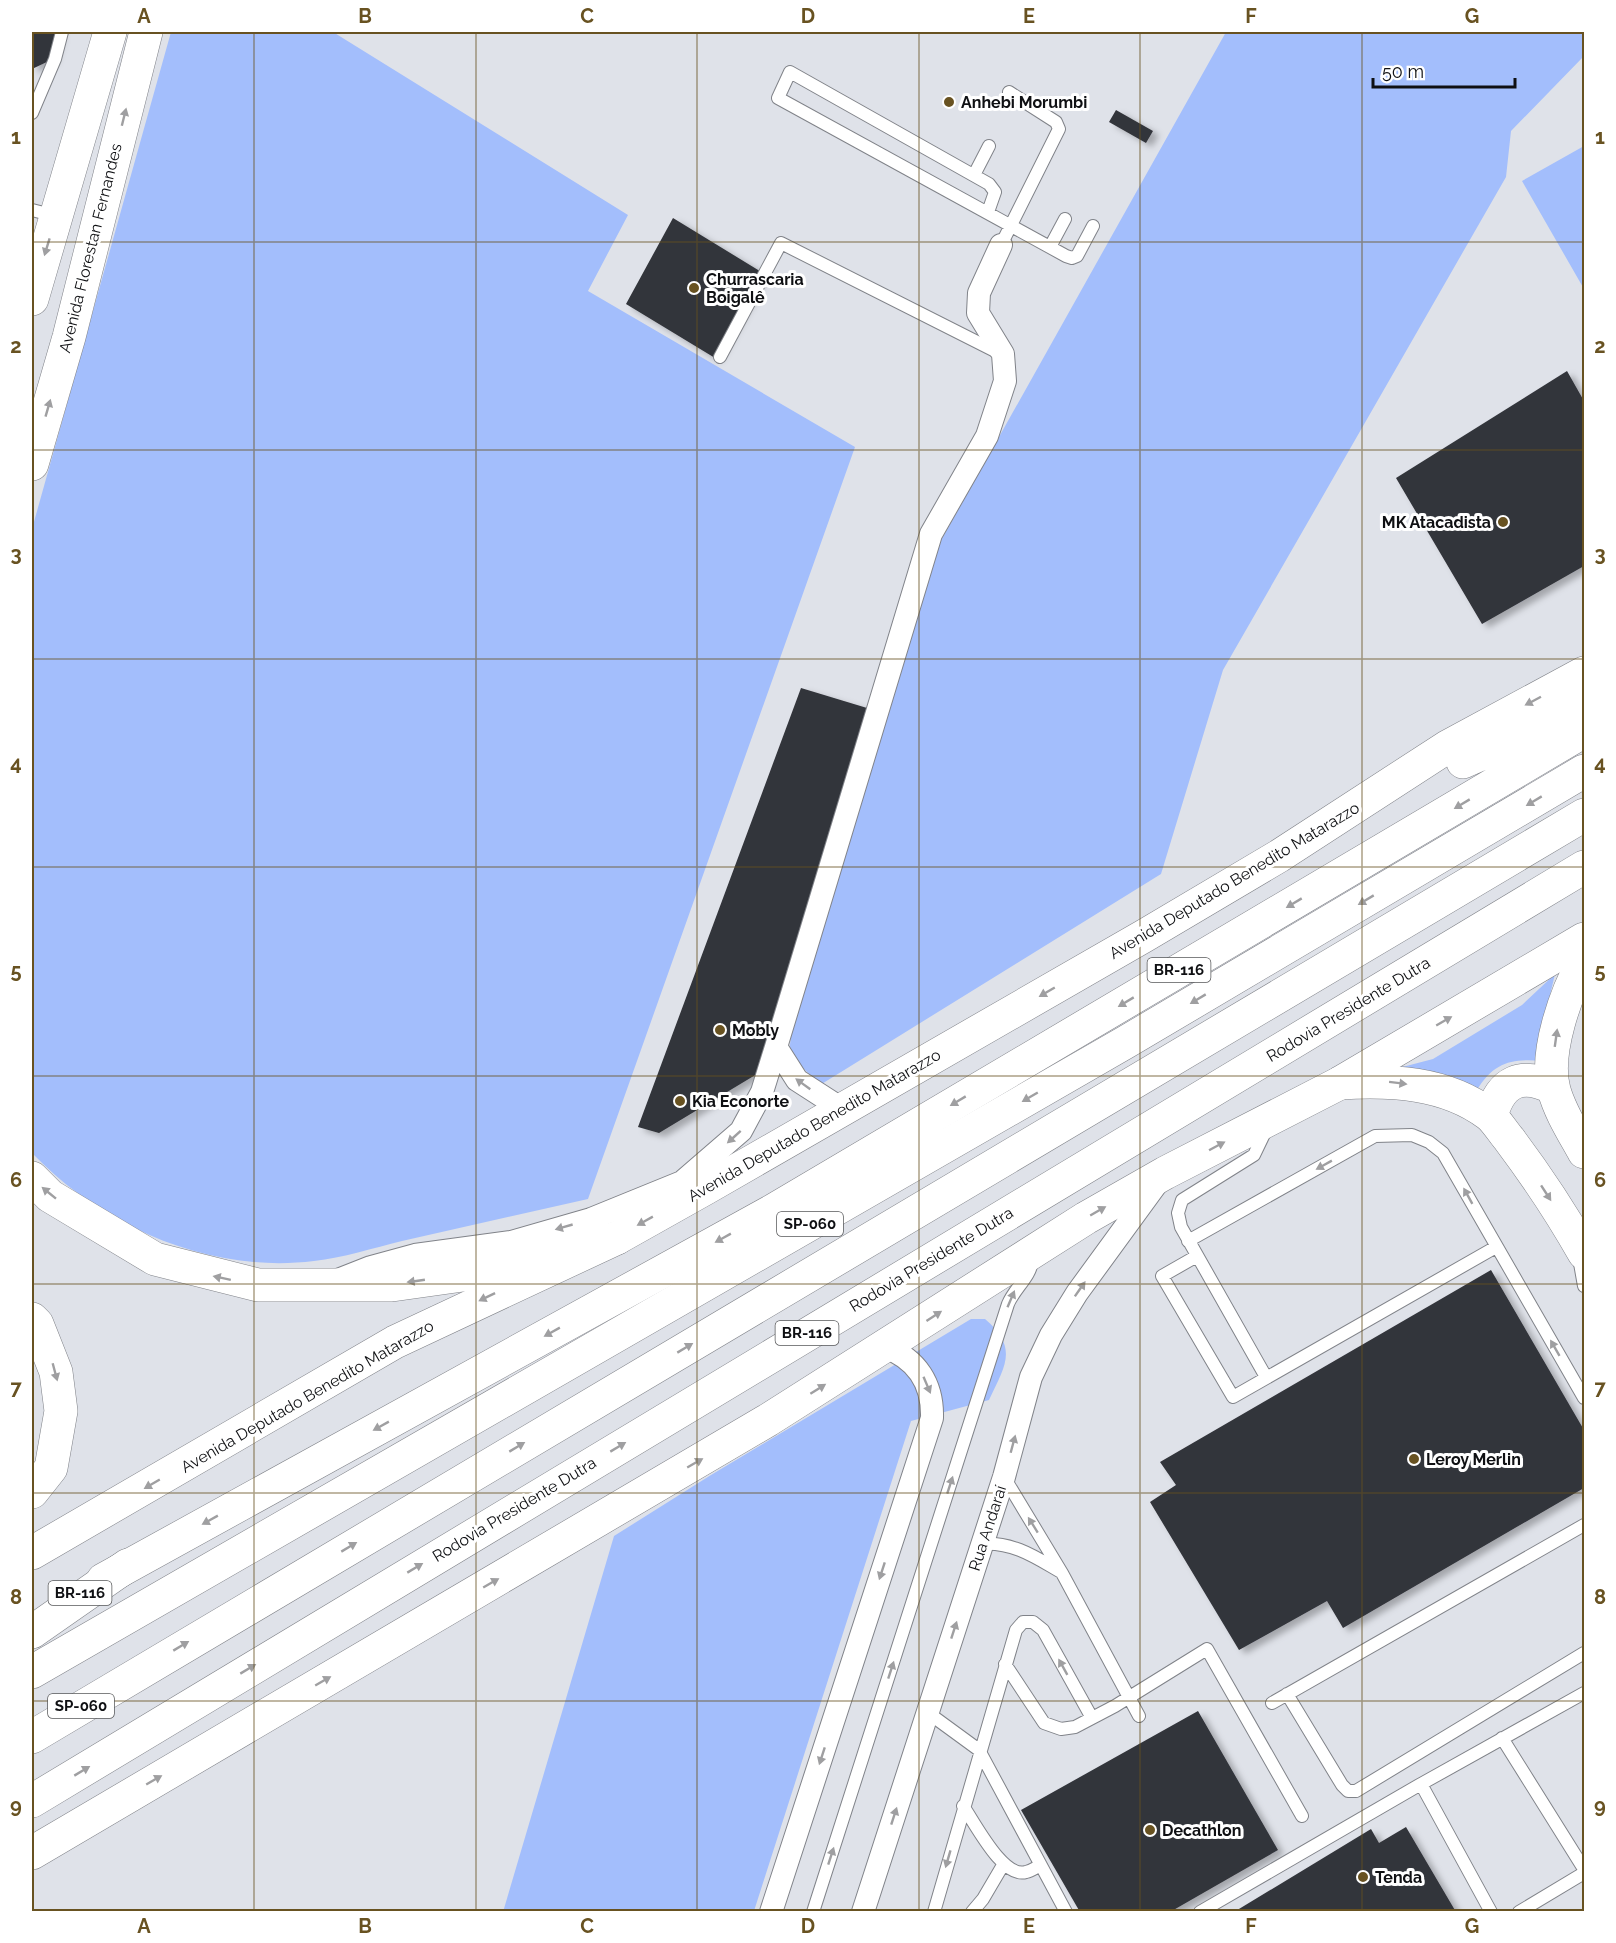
<svg xmlns="http://www.w3.org/2000/svg" width="1616" height="1943" viewBox="0 0 1616 1943" font-family="Raleway,sans-serif">
	<style>
		.green { fill: #a3befc }
		.building { fill: #32343a; filter: url(#shadow) }
		.lines { fill: none; stroke-linecap: round; stroke-linejoin: round }
		.lane-casing { stroke: #808389; stroke-width: 14 }
		.street-casing { stroke: #808389; stroke-width: 24 }
		.secondary-casing { stroke: #808389; stroke-width: 34 }
		.primary-casing { stroke: #808389; stroke-width: 34 }
		.highway-casing { stroke: #808389; stroke-width: 34 }
		.lane { stroke: #fff; stroke-width: 12 }
		.street { stroke: #fff; stroke-width: 22 }
		.secondary { stroke: #fff; stroke-width: 33 }
		.primary { stroke: #fff; stroke-width: 33 }
		.highway { stroke: #fff; stroke-width: 33 }
		.oneway { fill: #9f9fa1 }
		.grid { fill: none; stroke: #685221; stroke-width: 1.5; stroke-opacity: 0.55 }
		.poi-dot { fill: #685221; stroke: #fff; stroke-width: 2 }
		.labels { text-anchor: middle; stroke-width: 6; stroke-linejoin: round; paint-order: stroke }
		.shield { fill: #fff; stroke: #57585a; stroke-width: 1.5 }
		.shield-label { font-size: 15px; font-weight: bold; fill: #0f1013 }
		.poi-label { font-size: 16px; font-weight: bold; fill: #0f1013; stroke: #fff; text-anchor: start }
		.street-label { font-size: 16px; fill: #0f1013; stroke: #fff }
		.neatline { fill: none; stroke: #685221; stroke-width: 2 }
		.grid-label { font-size: 20px; text-anchor: middle; font-weight: bold; fill: #685221 }
	</style>
	<defs>
		<filter id="shadow"><feDropShadow dx="6" dy="4" stdDeviation="3" flood-color="#0004"/></filter>
	</defs>
	<rect width="100%" height="100%" fill="#dfe2e9"/>
	<!-- green -->
	<path class="green" d="M171,32H333L628,215L588,291L855,447L588,1199C526,1213 464,1227 402,1241C373,1248 343,1258 314,1261C210,1274 103,1227 32,1153V529Z
		M1226,32H1584V56L1511,131L1506,177L1223,670L1161,874L820,1085L789,1054L792,1026L939,544Z
		M1584,146V289L1522,181Z
		M1555,974L1547,1008L1543,1061C1512,1058 1494,1062 1477,1090L1391,1070L1433,1059L1522,1005Z
		M971,1319H985C1019,1348 1005,1366 989,1400L911,1421L754,1911L503,1912L614,1536L711,1475Z"/>
	<!-- building -->
	<path class="building" d="M32,32H59L51,60L32,69Z
		M1116,110L1153,131L1146,143L1109,122Z
		M673,218L763,273L715,358L626,304Z
		M1567,371L1584,401V566L1482,624L1396,478Z
		M801,688L867,708L757,1074L659,1133L638,1127Z
		M1491,1270L1584,1430V1488L1343,1628L1327,1601L1239,1650L1150,1502L1176,1485L1160,1462Z
		M1198,1711L1278,1850L1170,1912H1080L1021,1810Z
		M1406,1827L1456,1912H1234L1371,1829L1379,1843Z"/>
	<g class="lines">
		<!-- lane casing -->
		<g class="lane-casing">
			<path id="lane" d="M32,113L55,59L62,32
				M974,175L989,146
				M32,210L55,216
				M988,212L995,192L989,184L790,72L778,98L1066,256L1072,258L1077,256L1093,226
				M1001,245L1059,129L1056,122L1009,92
				M1050,247L1065,219
				M720,357L781,243L999,353
				M1266,1130L1254,1155L1182,1200L1178,1213L1181,1227L1266,1377
				M1188,1241L1375,1136L1412,1135L1429,1142L1443,1153L1584,1398
				M1578,1252L1584,1286
				M1197,1256L1162,1276L1233,1397L1496,1247
				M1004,1477L1062,1573L1139,1716
				M982,1544C1014,1542 1035,1557 1061,1572
				M1005,1664L1044,1723L1061,1729L1075,1727L1115,1706L1207,1649L1302,1816
				M1287,1694L1342,1785L1348,1791H1356L1584,1653
				M1272,1703L1584,1525
				M927,1712L979,1750L1066,1912
				M1502,1738L1584,1869
				M963,1806C975,1823 1003,1879 1026,1872C1031,1871 1035,1868 1039,1866
				M813,1912L1008,1304C1014,1289 1031,1276 1032,1261
				M934,1912L1016,1630L1023,1622H1033L1043,1630L1092,1718
				M972,1912L983,1899L1003,1865
				M1200,1912L1421,1784
				M1491,1912L1421,1784L1584,1693
				M1519,1912L1584,1873"/>
		</g>
		<!-- street casing -->
		<g class="street-casing">
			<path id="street" d="M776,1047L797,1080L842,1109
				M338,1280L371,1267L415,1255L511,1242L591,1219L682,1182L741,1131L762,1092L776,1047L931,534L987,436L1005,381L1003,354L978,313L979,293L1001,245
				M771,1912L932,1418C933,1384 917,1359 885,1347
				M863,1912L1004,1477L1031,1377L1051,1335L1077,1293L1158,1182"/>
		</g>
		<!-- secondary casing -->
		<g class="secondary-casing">
			<path id="secondary" d="M1584,961C1566,992 1544,1053 1554,1090C1560,1112 1573,1132 1584,1152
				M1340,1083C1391,1080 1445,1082 1488,1114C1496,1120 1502,1131 1509,1139C1536,1175 1562,1214 1584,1253
				M1491,1116C1501,1081 1521,1072 1553,1088"/>
		</g>
		<!-- primary casing -->
		<g class="primary-casing">
			<path id="primary" d="M1463,762L1584,708
				M32,1553L395,1342L617,1238L706,1188L1144,936L1279,856L1447,747L1584,673
				M103,1580L774,1210L1584,731
				M32,1801L1584,867
				M32,1853L768,1420L1086,1218L1165,1173L1340,1083L1584,939"/>
		</g>
		<!-- highway casing -->
		<g class="highway-casing">
			<path id="highway" d="M32,299L110,32
				M32,464L69,337L146,32
				M32,1178L50,1196L155,1259L258,1285H392L463,1275L617,1238
				M32,1319L37,1324L56,1372L61,1411L51,1468L32,1492
				M32,1632L128,1565
				M32,1672L1126,1042L1584,771
				M32,1737L1584,815"/>
		</g>
		<!-- lane -->
		<use href="#lane" class="lane"/>
		<!-- street -->
		<use href="#street" class="street"/>
		<!-- secondary -->
		<use href="#secondary" class="secondary"/>
		<!-- primary -->
		<use href="#primary" class="primary"/>
		<!-- highway -->
		<use href="#highway" class="highway"/>
	</g>
	<!-- one-way arrows -->
	<defs><path id="oneway-solid" d="M-6-.8H1V-3.2L6.5 0L1 3.2V.8H-6Z" transform="scale(1.5)"/></defs>
	<g class="oneway">
		<use href="#oneway-solid" transform="translate(124 117) rotate(-76)"/>
		<use href="#oneway-solid" transform="translate(47 247) rotate(107)"/>
		<use href="#oneway-solid" transform="translate(48 408) rotate(-74)"/>
		<use href="#oneway-solid" transform="translate(1533 701) rotate(152)"/>
		<use href="#oneway-solid" transform="translate(1534 801) rotate(149)"/>
		<use href="#oneway-solid" transform="translate(1462 804) rotate(149)"/>
		<use href="#oneway-solid" transform="translate(1366 900) rotate(149)"/>
		<use href="#oneway-solid" transform="translate(1294 903) rotate(149)"/>
		<use href="#oneway-solid" transform="translate(1047 992) rotate(150)"/>
		<use href="#oneway-solid" transform="translate(1198 999) rotate(149)"/>
		<use href="#oneway-solid" transform="translate(1126 1002) rotate(149)"/>
		<use href="#oneway-solid" transform="translate(1444 1021) rotate(-30)"/>
		<use href="#oneway-solid" transform="translate(1556 1038) rotate(-82)"/>
		<use href="#oneway-solid" transform="translate(1398 1083) rotate(7)"/>
		<use href="#oneway-solid" transform="translate(803 1084) rotate(-144)"/>
		<use href="#oneway-solid" transform="translate(1030 1097) rotate(150)"/>
		<use href="#oneway-solid" transform="translate(958 1101) rotate(149)"/>
		<use href="#oneway-solid" transform="translate(734 1137) rotate(138)"/>
		<use href="#oneway-solid" transform="translate(1217 1146) rotate(-28)"/>
		<use href="#oneway-solid" transform="translate(1324 1165) rotate(151)"/>
		<use href="#oneway-solid" transform="translate(49 1193) rotate(-141)"/>
		<use href="#oneway-solid" transform="translate(1546 1193) rotate(57)"/>
		<use href="#oneway-solid" transform="translate(1468 1196) rotate(-119)"/>
		<use href="#oneway-solid" transform="translate(1098 1211) rotate(-30)"/>
		<use href="#oneway-solid" transform="translate(645 1221) rotate(151)"/>
		<use href="#oneway-solid" transform="translate(564 1227) rotate(164)"/>
		<use href="#oneway-solid" transform="translate(723 1238) rotate(151)"/>
		<use href="#oneway-solid" transform="translate(222 1278) rotate(-168)"/>
		<use href="#oneway-solid" transform="translate(416 1281) rotate(172)"/>
		<use href="#oneway-solid" transform="translate(1080 1289) rotate(-55)"/>
		<use href="#oneway-solid" transform="translate(487 1297) rotate(154)"/>
		<use href="#oneway-solid" transform="translate(1011 1299) rotate(-67)"/>
		<use href="#oneway-solid" transform="translate(934 1316) rotate(-33)"/>
		<use href="#oneway-solid" transform="translate(552 1332) rotate(151)"/>
		<use href="#oneway-solid" transform="translate(685 1348) rotate(-31)"/>
		<use href="#oneway-solid" transform="translate(1555 1348) rotate(-120)"/>
		<use href="#oneway-solid" transform="translate(55 1372) rotate(75)"/>
		<use href="#oneway-solid" transform="translate(927 1385) rotate(67)"/>
		<use href="#oneway-solid" transform="translate(818 1389) rotate(-32)"/>
		<use href="#oneway-solid" transform="translate(381 1426) rotate(151)"/>
		<use href="#oneway-solid" transform="translate(1013 1444) rotate(-75)"/>
		<use href="#oneway-solid" transform="translate(517 1447) rotate(-31)"/>
		<use href="#oneway-solid" transform="translate(618 1447) rotate(-31)"/>
		<use href="#oneway-solid" transform="translate(695 1463) rotate(-30)"/>
		<use href="#oneway-solid" transform="translate(152 1484) rotate(150)"/>
		<use href="#oneway-solid" transform="translate(950 1485) rotate(-72)"/>
		<use href="#oneway-solid" transform="translate(210 1520) rotate(151)"/>
		<use href="#oneway-solid" transform="translate(1033 1525) rotate(-122)"/>
		<use href="#oneway-solid" transform="translate(349 1547) rotate(-31)"/>
		<use href="#oneway-solid" transform="translate(415 1568) rotate(-31)"/>
		<use href="#oneway-solid" transform="translate(882 1571) rotate(108)"/>
		<use href="#oneway-solid" transform="translate(491 1583) rotate(-30)"/>
		<use href="#oneway-solid" transform="translate(954 1630) rotate(-72)"/>
		<use href="#oneway-solid" transform="translate(181 1646) rotate(-31)"/>
		<use href="#oneway-solid" transform="translate(1063 1667) rotate(-119)"/>
		<use href="#oneway-solid" transform="translate(248 1669) rotate(-31)"/>
		<use href="#oneway-solid" transform="translate(891 1670) rotate(-72)"/>
		<use href="#oneway-solid" transform="translate(323 1681) rotate(-30)"/>
		<use href="#oneway-solid" transform="translate(822 1756) rotate(108)"/>
		<use href="#oneway-solid" transform="translate(82 1771) rotate(-31)"/>
		<use href="#oneway-solid" transform="translate(154 1780) rotate(-30)"/>
		<use href="#oneway-solid" transform="translate(894 1816) rotate(-72)"/>
		<use href="#oneway-solid" transform="translate(831 1856) rotate(-72)"/>
		<use href="#oneway-solid" transform="translate(948 1859) rotate(106)"/>
	</g>
	<!-- grid -->
	<path class="grid" d="M254,32V1912M476,32V1912M697,32V1912M919,32V1912M1140,32V1912M1362,32V1912M32,242H1584M32,450H1584M32,659H1584M32,867H1584M32,1076H1584M32,1284H1584M32,1493H1584M32,1701H1584"/>
	<!-- markers -->
	<g class="poi-dot">
		<circle cx="949" cy="102" r="6"/>
		<circle cx="694" cy="288" r="6"/>
		<circle cx="1503" cy="522" r="6"/>
		<circle cx="720" cy="1030" r="6"/>
		<circle cx="680" cy="1101" r="6"/>
		<circle cx="1414" cy="1459" r="6"/>
		<circle cx="1150" cy="1830" r="6"/>
		<circle cx="1363" cy="1877" r="6"/>
	</g>
	<g class="labels">
		<!-- shield labels -->
		<g class="shield">
			<rect x="1147.5" y="958" width="63" height="24" rx="4.5"/>
			<rect x="777" y="1212" width="66" height="24" rx="4.5"/>
			<rect x="775.5" y="1321" width="63" height="24" rx="4.5"/>
			<rect x="48.5" y="1581" width="63" height="24" rx="4.5"/>
			<rect x="48" y="1694" width="66" height="24" rx="4.5"/>
		</g>
		<g class="shield-label">
			<text x="1179" y="975">BR-116</text>
			<text x="810" y="1229">SP-060</text>
			<text x="807" y="1338">BR-116</text>
			<text x="80" y="1598">BR-116</text>
			<text x="81" y="1711">SP-060</text>
		</g>
		<!-- poi labels -->
		<g class="poi-label">
			<text x="961" y="108">Anhebi Morumbi</text>
			<text x="706" y="285">Churrascaria<tspan x="706" dy="18">Boigalê</tspan></text>
			<text x="1491" y="528" text-anchor="end">MK Atacadista</text>
			<text x="732" y="1036">Mobly</text>
			<text x="692" y="1107">Kia Econorte</text>
			<text x="1426" y="1465">Leroy Merlin</text>
			<text x="1162" y="1836">Decathlon</text>
			<text x="1375" y="1883">Tenda</text>
		</g>
		<!-- street labels -->
		<g class="street-label">
			<text transform="translate(90 248) rotate(-76)" y="6">Avenida Florestan Fernandes</text>
			<text transform="translate(1234 880) rotate(-31)" y="6">Avenida Deputado Benedito Matarazzo</text>
			<text transform="translate(1348 1009) rotate(-31)" y="6">Rodovia Presidente Dutra</text>
			<text transform="translate(814 1125) rotate(-30)" y="6">Avenida Deputado Benedito Matarazzo</text>
			<text transform="translate(931 1259) rotate(-31)" y="6">Rodovia Presidente Dutra</text>
			<text transform="translate(307 1396) rotate(-30)" y="6">Avenida Deputado Benedito Matarazzo</text>
			<text transform="translate(514 1509) rotate(-31)" y="6">Rodovia Presidente Dutra</text>
			<text transform="translate(987 1528) rotate(-72)" y="6">Rua Andaraí</text>
		</g>
	</g>
	<!-- border -->
	<rect width="1616" height="1943" fill="none" stroke="#ffffff" stroke-width="66"/>
	<!-- scale -->
	<path d="M1373 78v9h142v-9" fill="none" stroke="#0f1013" stroke-width="3"/>
	<text x="1382" y="78" font-size="18" fill="#0f1013" stroke="#ffffff" stroke-width="4.5" paint-order="stroke">50 m</text>
	<rect x="33" y="33" width="1550" height="1877" class="neatline"/>
	<g class="grid-label">
		<text x="144" y="23">A</text>
		<text x="365" y="23">B</text>
		<text x="587" y="23">C</text>
		<text x="808" y="23">D</text>
		<text x="1029" y="23">E</text>
		<text x="1251" y="23">F</text>
		<text x="1472" y="23">G</text>
		<text x="16" y="144">1</text>
		<text x="1600" y="144">1</text>
		<text x="16" y="353">2</text>
		<text x="1600" y="353">2</text>
		<text x="16" y="561">3</text>
		<text x="1600" y="561">3</text>
		<text x="16" y="770">4</text>
		<text x="1600" y="770">4</text>
		<text x="16" y="978">5</text>
		<text x="1600" y="978">5</text>
		<text x="16" y="1187">6</text>
		<text x="1600" y="1187">6</text>
		<text x="16" y="1395">7</text>
		<text x="1600" y="1395">7</text>
		<text x="16" y="1604">8</text>
		<text x="1600" y="1604">8</text>
		<text x="16" y="1813">9</text>
		<text x="1600" y="1813">9</text>
		<text x="144" y="1933">A</text>
		<text x="365" y="1933">B</text>
		<text x="587" y="1933">C</text>
		<text x="808" y="1933">D</text>
		<text x="1029" y="1933">E</text>
		<text x="1251" y="1933">F</text>
		<text x="1472" y="1933">G</text>
	</g>
</svg>
